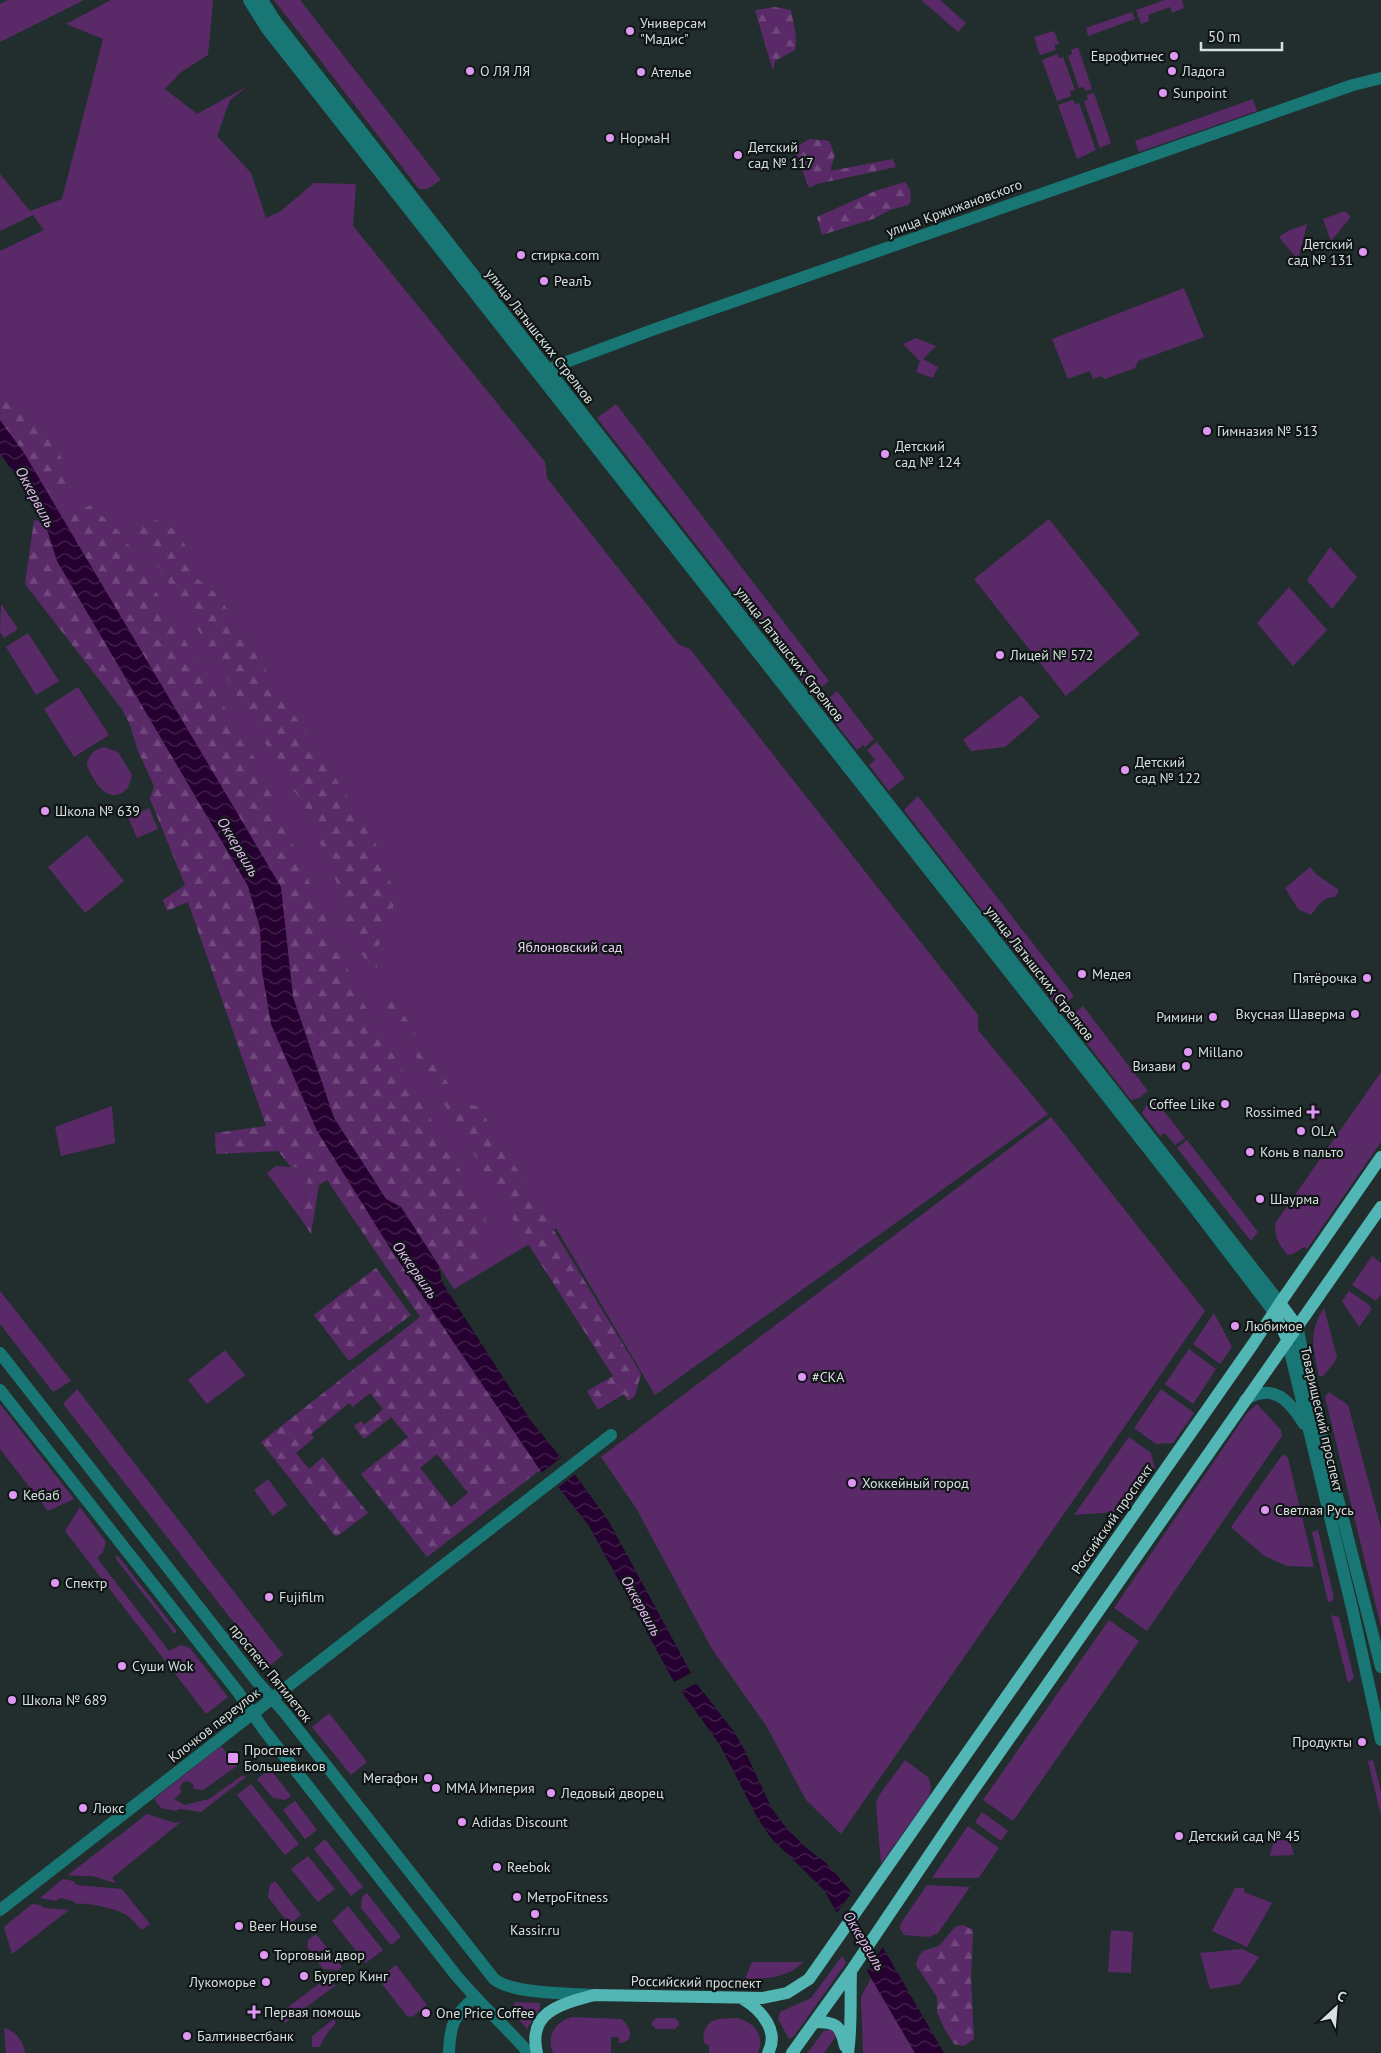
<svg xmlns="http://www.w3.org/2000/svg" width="1381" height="2053" viewBox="0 0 1381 2053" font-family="'PT Sans',sans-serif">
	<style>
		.green { fill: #5a2a68 }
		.forest { fill: url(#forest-firs); fill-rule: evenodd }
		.water { fill: url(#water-waves) }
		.pier { fill: #222e2d }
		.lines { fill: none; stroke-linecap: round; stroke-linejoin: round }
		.minor { stroke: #187675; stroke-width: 12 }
		.major { stroke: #52b6b5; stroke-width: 12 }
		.poi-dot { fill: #de98f3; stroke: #101515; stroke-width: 2 }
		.labels { text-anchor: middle; stroke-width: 4.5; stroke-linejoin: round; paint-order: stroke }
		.poi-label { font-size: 14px; fill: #d8dfdf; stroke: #101515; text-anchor: start }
		.street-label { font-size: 14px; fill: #d8dfdf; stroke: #101515 }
		.park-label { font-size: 14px; fill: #eccff5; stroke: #101515 }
		.water-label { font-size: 15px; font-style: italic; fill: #e8bcf6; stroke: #101515 }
	</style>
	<defs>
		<pattern id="forest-firs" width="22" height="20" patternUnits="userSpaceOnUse" patternTransform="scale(1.25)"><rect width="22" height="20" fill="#5a2a68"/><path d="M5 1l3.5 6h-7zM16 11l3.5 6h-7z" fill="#71487d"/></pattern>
		<pattern id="water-waves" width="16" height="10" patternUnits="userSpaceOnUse" patternTransform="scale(1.25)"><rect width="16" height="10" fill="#250030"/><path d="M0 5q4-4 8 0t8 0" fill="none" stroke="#44254e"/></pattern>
	</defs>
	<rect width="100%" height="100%" fill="#222e2d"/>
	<!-- green -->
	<path class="green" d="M8,0H84L0,42V4Z
		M111,0H213L208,55L181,72L165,89L197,114L248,86L230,100L217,136L251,173L266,218L281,211L314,183L356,184L353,226L545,462L547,478L678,644L690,649L978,1015V1030L1048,1114L655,1395L556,1228L454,1289L63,521L0,408V251L44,230L33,215L0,231V174L30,211L62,199L103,39L66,24Z
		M274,0H300L441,180L427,189H419Z
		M921,0H940L966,23L958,32Z
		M1165,0H1182L1184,8L1172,13L1170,7L1148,15L1149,21L1141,24L1136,10Z
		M1132,12L1135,19L1088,36L1086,28Z
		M1054,31L1059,44L1054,45L1056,50L1040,55L1034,37Z
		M1078,47L1092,89L1085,91L1084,87L1079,88L1068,56L1072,54L1071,50Z
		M1057,54L1059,58L1063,57L1075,90L1070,91L1071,96L1057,101L1042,60Z
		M1094,93L1111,143L1100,148L1084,101L1088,100L1087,95Z
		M1253,99L1257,111L1139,152L1135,141Z
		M1073,100L1075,104L1079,103L1096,150L1077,159L1058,105Z
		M1345,211L1351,217L1331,241L1323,219Z
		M1307,224L1298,260L1279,237L1288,231Z
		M1184,288L1204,337L1138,361L1135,368L1105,379L1100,376L1093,379L1090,371L1068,379L1052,339Z
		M916,338L936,346L923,359L938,367L933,378L916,372L920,361L903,344Z
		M616,404L829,681L813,694L597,418Z
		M1049,519L1140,634L1066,696L974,579Z
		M1330,547L1357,577L1332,609L1307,580Z
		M1289,587L1327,630L1293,666L1257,623Z
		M1,604L18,629L4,638L0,632Z
		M28,633L59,681L36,695L6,647Z
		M78,687L109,735L74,757L44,709Z
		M837,691L874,739L865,747L863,745L857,750L821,705Z
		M1021,695L1040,717L1005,747L971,751L963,740Z
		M877,742L905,778L889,791L869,765L875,760L867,750Z
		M104,747L118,752L132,775L128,788C108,807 95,783 87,766C88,755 93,750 104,747Z
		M918,796L1074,996L1059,1009L904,810Z
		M149,808L158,829L137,838L128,817Z
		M87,835L124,881L85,913L48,867Z
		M1310,867L1317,875L1339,890L1335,897C1323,897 1318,906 1311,915L1298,909L1285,888Z
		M1083,1006L1148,1091L1139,1098L1131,1100L1068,1019Z
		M1381,1072V1142L1307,1249L1304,1247L1293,1254L1287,1255C1279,1243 1273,1236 1276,1222Z
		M1155,1100L1185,1138L1175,1145L1165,1133L1160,1136L1142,1113L1146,1106Z
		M112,1106L115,1143L61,1156L55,1127Z
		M1051,1117L1205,1311L841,1834L806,1800L767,1727L712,1649L636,1508L601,1457Z
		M1187,1140L1258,1232L1251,1241L1177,1148Z
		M276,1166L301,1168L308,1177L301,1219L267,1173Z
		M1372,1256L1381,1263V1294L1376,1301L1352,1285Z
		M0,1291L71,1381L53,1392L0,1324Z
		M1349,1291L1368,1304L1372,1309L1359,1327L1342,1301Z
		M1324,1308L1337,1357L1334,1363L1323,1376H1319C1313,1349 1308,1333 1324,1308Z
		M1214,1313L1232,1347L1220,1364L1193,1344Z
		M1189,1349L1216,1369L1193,1404L1165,1384Z
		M225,1350L245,1375L207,1404L188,1380Z
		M77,1389L283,1655L262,1672L233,1635L232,1631L235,1624L63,1404Z
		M1161,1389L1194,1413L1173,1443L1156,1444L1134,1428Z
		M1329,1392L1348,1405L1381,1528V1627L1325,1397Z
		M0,1404L74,1499L48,1511L0,1449Z
		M1257,1404L1281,1430L1282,1436L1147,1631L1114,1608L1247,1413Z
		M1129,1437L1151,1453L1155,1469L1130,1505L1124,1510L1117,1512L1074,1515Z
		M1283,1454L1288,1458L1314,1567L1287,1566L1263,1555L1231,1527Z
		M268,1479L287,1505L273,1516L254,1490Z
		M80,1507L106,1542L103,1552L97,1558L169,1651L181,1645L190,1648L228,1697L206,1714L65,1531Z
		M1318,1530L1334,1598L1331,1602H1328L1312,1532Z
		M116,1556H118L176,1630V1633H174L116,1559Z
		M1331,1615L1339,1617L1354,1678L1348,1683Z
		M1109,1620L1139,1641L1013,1821L983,1800Z
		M329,1713L367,1762L351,1775L312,1727Z
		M221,1746L237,1766L203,1790L194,1789L193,1784L188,1781L183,1782L180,1787L181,1793L174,1799L185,1805L209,1799L243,1775L246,1777L201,1812L180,1809L175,1811L161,1808L154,1799Z
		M905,1760L929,1778L931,1789L929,1796L881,1864L876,1803L880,1794Z
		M1373,1760L1381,1792V1816L1368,1761Z
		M270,1769L291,1796L285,1800L273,1798L257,1779Z
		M251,1784L299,1844L285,1855L237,1795Z
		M295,1801L317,1830L305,1839L283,1810Z
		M982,1812L1008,1831L1001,1841L975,1822Z
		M147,1814L175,1823L182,1821L112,1878L116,1883C107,1882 99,1876 88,1876C82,1876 76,1876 68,1875Z
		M968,1826L999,1848L980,1876L978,1878H932Z
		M325,1839L363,1887L351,1896L314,1849Z
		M1274,1839L1290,1841L1294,1855L1270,1856Z
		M308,1856L335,1889L318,1902L291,1869Z
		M63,1879L73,1881L77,1885L122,1889L150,1924L142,1930C137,1926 133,1920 128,1916C120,1909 86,1902 77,1904L73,1901L60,1898L56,1901L40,1898Z
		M275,1881L301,1915L292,1922L286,1920L268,1897L270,1885Z
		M927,1885L970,1887L938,1933L929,1937L904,1935L900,1928L901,1923Z
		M1235,1888H1244V1892L1272,1903L1247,1947L1212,1931Z
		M367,1893L401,1937L391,1945L361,1908L362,1897Z
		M32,1904L40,1905L44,1908L69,1910L12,1954L4,1927Z
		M348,1906L383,1950L366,1963L332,1921Z
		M1111,1930L1133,1932L1131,1973L1108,1972Z
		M316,1934L342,1967L338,1970L323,1969L307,1947L308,1940Z
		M1242,1949L1259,1957L1240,1984L1210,1989L1200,1953Z
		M842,1956L846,1963L794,2036L789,2039L778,2019L780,2012L811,1998Z
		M752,1962H804C786,1978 768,1979 745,1979Z
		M396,1965L427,2005L412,2017L407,2016L378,1979Z
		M871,1978L915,2053H863L861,1997Z
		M320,1983L336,1985L285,2023L282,2019L284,2010Z
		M515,2002L540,2003V2008L527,2029L511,2010Z
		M572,2017L621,2019C631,2025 636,2043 619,2043V2037H611V2053H553C546,2036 555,2022 572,2017Z
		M656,2018H675L679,2022V2025L675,2029H656L652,2025V2022Z
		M737,2018C754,2022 765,2035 758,2053H709V2045L705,2044C703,2040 703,2037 704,2033C708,2016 723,2019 737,2018Z
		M334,2019L336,2023L328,2032L319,2047H312V2036Z
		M4,2028C15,2030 24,2042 25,2053H6Z
		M830,2029L837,2035L824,2053H807L824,2031Z"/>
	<!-- forest -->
	<path class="forest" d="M775,7L791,10C793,23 798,37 795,50L775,61L773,71L755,10Z
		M810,139L829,141L835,155L830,171L893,159L896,167L817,184L809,188L794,148Z
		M905,182L910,190L911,201L908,205L890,210L873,219L822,235L817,217L875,191Z
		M0,392L6,402L44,430L76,481L50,494L0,420Z
		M90,505L122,534L255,759L361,999L486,1215L480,1273L454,1289L401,1207L386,1199L334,1118L293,997L281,887L63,521Z
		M140,517L168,523L186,546L195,577L218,595L319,754L364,820L383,859L395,897L390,925L376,950L377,968H370L342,921L338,886L302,800L294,791L197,628L144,543L137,531Z
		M34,520L45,523L57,561L248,886L260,928L262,971L390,1248L540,1470L427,1557L361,1474L408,1437L391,1417L364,1439L354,1426L361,1421L364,1425L383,1409L370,1393L353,1407L349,1403L311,1434L314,1438L296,1453L309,1469L323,1457L368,1513L336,1537L261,1442L420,1317L327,1180L319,1185L311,1234L301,1219L308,1177L301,1168L291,1167L278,1151L216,1154L215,1133L266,1126L188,902L167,911L163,900L185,885L150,799L154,786L138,751L130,725L122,709L25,584ZM437,1454L468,1493L451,1507L420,1468Z
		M395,985L400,1009L460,1102L479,1107L641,1374L635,1396L628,1401L624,1394L598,1410L587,1391L613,1376L521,1233L386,1006L381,986Z
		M376,1268L411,1315L349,1361L314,1315Z
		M963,1925L973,1930L971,1978L974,2039L964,2046L954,2044L944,2028L937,2012V1997L916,1965L919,1956L923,1951L939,1946L955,1927Z"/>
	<!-- water -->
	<path class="water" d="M0,420L24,453L281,887L293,997L334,1118L386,1199L401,1207L439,1266L442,1282L531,1421L576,1476L608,1520L697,1684L735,1733L745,1751L771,1807L783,1824L805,1847L826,1863L849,1889L944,2053H915L871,1978L825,1891L771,1838L758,1819L720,1745L673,1680L589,1526L560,1489L540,1470L390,1248L317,1131L271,1024L262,971L260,928L248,886L57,561L45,523L34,503L0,453Z"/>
	<!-- pier -->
	<path class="pier" d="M563,1456L577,1473L556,1489L540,1474Z
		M693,1672L699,1682L678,1693L672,1683Z
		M853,1891L884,1945L866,1973L835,1915Z"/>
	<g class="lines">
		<!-- minor -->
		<path class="minor" d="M249,0L267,29L1187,1198L1274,1312
			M262,0L276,22L418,204L1280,1303
			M543,374L548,370L569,361L655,329L1353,85L1381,78
			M1297,1326L1313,1402L1381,1667
			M1287,1339L1352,1608L1381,1740
			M0,1353L255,1679L285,1713L494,1979C513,1994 566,1993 591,1995
			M0,1390L238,1692L264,1730L455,1974C478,2002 505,2026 529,2053
			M1245,1400C1273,1382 1289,1400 1304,1424
			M0,1910L611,1435
			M449,2053C450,2026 453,2016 474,1998"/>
		<!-- major -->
		<path class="major" d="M1280,1303L1297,1326
			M1274,1312L1287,1339
			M743,1999C761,2010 780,2031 768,2053
			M815,2022C837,2022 840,2025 845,2046
			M537,2053C527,2011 562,2004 594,1995L763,1998L787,1993L809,1979L1253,1344L1280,1303L1381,1157
			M792,2053L851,1971L967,1799L1381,1207
			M848,2053C852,2026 850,1998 851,1971"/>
	</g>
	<!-- markers -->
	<g class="poi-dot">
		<circle cx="630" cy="31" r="5"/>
		<circle cx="1174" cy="56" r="5"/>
		<circle cx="470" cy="71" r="5"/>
		<circle cx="1172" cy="71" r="5"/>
		<circle cx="641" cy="72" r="5"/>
		<circle cx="1163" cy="93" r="5"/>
		<circle cx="610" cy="138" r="5"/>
		<circle cx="738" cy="155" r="5"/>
		<circle cx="1363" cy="252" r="5"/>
		<circle cx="521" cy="255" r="5"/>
		<circle cx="544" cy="281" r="5"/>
		<circle cx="1207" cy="431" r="5"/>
		<circle cx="885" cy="454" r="5"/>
		<circle cx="1000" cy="655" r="5"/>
		<circle cx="1125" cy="770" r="5"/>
		<circle cx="45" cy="811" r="5"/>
		<circle cx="1082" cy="974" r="5"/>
		<circle cx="1367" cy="978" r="5"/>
		<circle cx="1355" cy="1014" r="5"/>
		<circle cx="1213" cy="1017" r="5"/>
		<circle cx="1188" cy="1052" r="5"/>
		<circle cx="1186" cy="1066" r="5"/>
		<circle cx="1225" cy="1104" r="5"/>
		<path d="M1310.5 1104.5h5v5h5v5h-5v5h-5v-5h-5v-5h5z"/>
		<circle cx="1301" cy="1131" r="5"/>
		<circle cx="1250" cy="1152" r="5"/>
		<circle cx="1260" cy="1199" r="5"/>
		<circle cx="1235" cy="1326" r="5"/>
		<circle cx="802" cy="1377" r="5"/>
		<circle cx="852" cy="1483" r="5"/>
		<circle cx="13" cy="1495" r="5"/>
		<circle cx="1265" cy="1510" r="5"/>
		<circle cx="55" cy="1583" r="5"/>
		<circle cx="269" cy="1597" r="5"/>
		<circle cx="122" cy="1666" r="5"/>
		<circle cx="12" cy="1700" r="5"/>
		<circle cx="1362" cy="1742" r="5"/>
		<rect x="227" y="1752" width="12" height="12" rx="2.5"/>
		<circle cx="428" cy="1778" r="5"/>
		<circle cx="436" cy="1788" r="5"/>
		<circle cx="551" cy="1793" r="5"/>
		<circle cx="83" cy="1808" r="5"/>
		<circle cx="462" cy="1822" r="5"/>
		<circle cx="1179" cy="1836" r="5"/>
		<circle cx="497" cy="1867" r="5"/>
		<circle cx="517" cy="1897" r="5"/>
		<circle cx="535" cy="1914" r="5"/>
		<circle cx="239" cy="1926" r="5"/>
		<circle cx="264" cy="1955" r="5"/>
		<circle cx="304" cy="1976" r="5"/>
		<circle cx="266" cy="1982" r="5"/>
		<path d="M251.5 2004.5h5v5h5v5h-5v5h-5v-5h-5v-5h5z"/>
		<circle cx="426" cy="2013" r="5"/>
		<circle cx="187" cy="2036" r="5"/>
	</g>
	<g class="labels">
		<!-- poi labels -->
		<g class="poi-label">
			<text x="640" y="28">Универсам<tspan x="640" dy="16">"Мадис"</tspan></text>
			<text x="1164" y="61" text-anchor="end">Еврофитнес</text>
			<text x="480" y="76">О ЛЯ ЛЯ</text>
			<text x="1182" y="76">Ладога</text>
			<text x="651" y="77">Ателье</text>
			<text x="1173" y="98">Sunpoint</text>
			<text x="620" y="143">НормаН</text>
			<text x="748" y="152">Детский<tspan x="748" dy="16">сад № 117</tspan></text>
			<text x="1353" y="249" text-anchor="end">Детский<tspan x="1353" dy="16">сад № 131</tspan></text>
			<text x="531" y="260">стирка.com</text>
			<text x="554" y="286">РеалЪ</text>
			<text x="1217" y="436">Гимназия № 513</text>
			<text x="895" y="451">Детский<tspan x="895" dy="16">сад № 124</tspan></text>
			<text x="1010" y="660">Лицей № 572</text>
			<text x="1135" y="767">Детский<tspan x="1135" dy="16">сад № 122</tspan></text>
			<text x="55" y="816">Школа № 639</text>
			<text x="1092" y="979">Медея</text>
			<text x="1357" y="983" text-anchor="end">Пятёрочка</text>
			<text x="1345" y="1019" text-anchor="end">Вкусная Шаверма</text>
			<text x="1203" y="1022" text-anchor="end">Римини</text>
			<text x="1198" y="1057">Millano</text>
			<text x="1176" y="1071" text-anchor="end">Визави</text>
			<text x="1215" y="1109" text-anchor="end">Coffee Like</text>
			<text x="1302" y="1117" text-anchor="end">Rossimed</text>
			<text x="1311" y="1136">OLA</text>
			<text x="1260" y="1157">Конь в пальто</text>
			<text x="1270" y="1204">Шаурма</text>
			<text x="1245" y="1331">Любимое</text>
			<text x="812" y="1382">#СКА</text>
			<text x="862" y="1488">Хоккейный город</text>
			<text x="23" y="1500">Кебаб</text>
			<text x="1275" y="1515">Светлая Русь</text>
			<text x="65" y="1588">Спектр</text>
			<text x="279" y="1602">Fujifilm</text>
			<text x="132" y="1671">Суши Wok</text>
			<text x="22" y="1705">Школа № 689</text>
			<text x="1352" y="1747" text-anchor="end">Продукты</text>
			<text x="244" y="1755">Проспект<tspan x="244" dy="16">Большевиков</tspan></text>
			<text x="418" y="1783" text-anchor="end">Мегафон</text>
			<text x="446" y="1793">ММА Империя</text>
			<text x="561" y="1798">Ледовый дворец</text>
			<text x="93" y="1813">Люкс</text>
			<text x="472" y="1827">Adidas Discount</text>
			<text x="1189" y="1841">Детский сад № 45</text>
			<text x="507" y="1872">Reebok</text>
			<text x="527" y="1902">МетроFitness</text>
			<text x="249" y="1931">Beer House</text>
			<text x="535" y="1935" text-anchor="middle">Kassir.ru</text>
			<text x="274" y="1960">Торговый двор</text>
			<text x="314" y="1981">Бургер Кинг</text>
			<text x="256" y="1987" text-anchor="end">Лукоморье</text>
			<text x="264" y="2017">Первая помощь</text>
			<text x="436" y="2018">One Price Coffee</text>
			<text x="197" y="2041">Балтинвестбанк</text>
		</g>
		<!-- street labels -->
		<g class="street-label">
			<text transform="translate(954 208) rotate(-20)" y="5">улица Кржижановского</text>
			<text transform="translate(540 336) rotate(52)" y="5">улица Латышских Стрелков</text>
			<text transform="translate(790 654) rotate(52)" y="5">улица Латышских Стрелков</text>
			<text transform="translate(1040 973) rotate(52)" y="5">улица Латышских Стрелков</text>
			<text transform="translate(1322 1419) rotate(77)" y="5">Товарищеский проспект</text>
			<text transform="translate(1112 1519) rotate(-55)" y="5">Российский проспект</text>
			<text transform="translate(271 1673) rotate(51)" y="5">проспект Пятилеток</text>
			<text transform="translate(214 1725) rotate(-38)" y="5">Клочков переулок</text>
			<text transform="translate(696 1982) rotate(1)" y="5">Российский проспект</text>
		</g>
		<!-- park labels -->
		<g class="park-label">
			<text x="570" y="952">Яблоновский сад</text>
		</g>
		<!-- water labels -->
		<g class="water-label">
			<text transform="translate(35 497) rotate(62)" y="5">Оккервиль</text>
			<text transform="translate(238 847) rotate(59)" y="5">Оккервиль</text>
			<text transform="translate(415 1270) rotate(55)" y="5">Оккервиль</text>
			<text transform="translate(641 1606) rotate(61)" y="5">Оккервиль</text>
			<text transform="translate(864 1941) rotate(59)" y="5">Оккервиль</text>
		</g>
	</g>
	<!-- north arrow -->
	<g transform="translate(1336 2008) rotate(26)" stroke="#101515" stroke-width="4" paint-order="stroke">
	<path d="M0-4L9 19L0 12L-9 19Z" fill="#d8dfdf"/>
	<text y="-8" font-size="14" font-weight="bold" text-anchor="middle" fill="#d8dfdf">С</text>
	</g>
	<!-- scale -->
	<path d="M1201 42v8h81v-8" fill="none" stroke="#d8dfdf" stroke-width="2.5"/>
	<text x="1208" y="42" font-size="15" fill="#d8dfdf" stroke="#101515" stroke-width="4" paint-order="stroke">50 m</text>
</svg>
